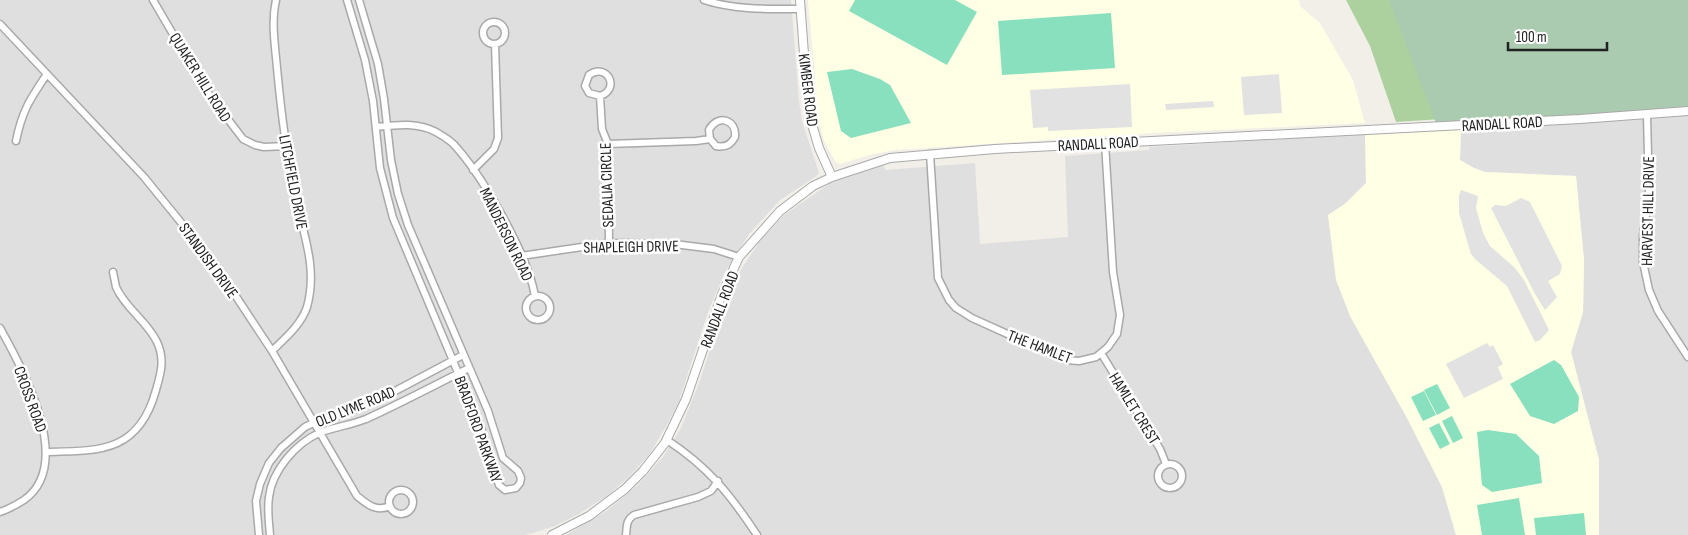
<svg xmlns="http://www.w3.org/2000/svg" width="1688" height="535" viewBox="0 0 1688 535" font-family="'Sofia Sans Condensed',sans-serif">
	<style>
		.residential { fill: #e0dfdf }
		.education { fill: #ffffe5 }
		.forest { fill: #add19e }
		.cemetery { fill: #aacbaf }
		.pitch { fill: #88e0be }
		.parking { fill: #e2e2e2 }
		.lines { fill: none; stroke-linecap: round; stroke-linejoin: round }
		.minor-casing { stroke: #a9a9a9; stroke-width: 9 }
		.tertiary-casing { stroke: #a9a9a9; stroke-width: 10 }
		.minor { stroke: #fff; stroke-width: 6 }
		.tertiary { stroke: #fff; stroke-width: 8 }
		.labels { text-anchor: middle; stroke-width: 5; stroke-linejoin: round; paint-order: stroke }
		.street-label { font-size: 16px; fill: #222; stroke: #fff }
	</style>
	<rect width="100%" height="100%" fill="#f2efe9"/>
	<!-- residential -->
	<path class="residential" d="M0,0H791L799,101L802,121L819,173L815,177L780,200L749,234L724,274L708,312L678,404L665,428L649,455L628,478L607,496L577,515L555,526L526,535H0Z
		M1688,114V535H1599V460L1571,352L1583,312L1584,260L1576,176L1485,172L1474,168L1460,160L1461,129Z
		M1365,134L1366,183L1346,203L1328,215L1332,241L1350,316L1407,418L1442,487L1456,535H566L605,512L638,485L663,457L681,428L698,386L728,295L742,268L760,241L784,215L832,182L857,172L884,165L885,170L975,163L980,244L1068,237L1065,156L1149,150V147Z"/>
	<!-- education -->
	<path class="education" d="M808,0H1299L1300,6L1320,23L1353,80L1365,123L1155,133L895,150L869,155L840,164L835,161L824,141L819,122Z
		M1461,129L1460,160L1474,168L1485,172L1576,176L1584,260L1583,312L1571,352L1599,460V535H1456L1442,487L1407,418L1350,316L1336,280L1328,215L1346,203L1366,183L1365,134Z"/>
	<!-- forest -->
	<path class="forest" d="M1346,0H1462L1579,110L1396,122L1370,46Z"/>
	<!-- cemetery -->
	<path class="cemetery" d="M1389,0H1688V111L1437,126Z"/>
	<!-- pitch -->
	<path class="pitch" d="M855,0H955L977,12L947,65L849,11Z
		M1111,13L1115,68L1002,75L998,21Z
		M852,69L880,79L890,85L911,123L851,138L841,131L827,72Z
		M1554,360L1561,365L1579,397L1578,411L1554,424L1530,416L1510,384Z
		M1437,384L1450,408L1437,415L1424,390Z
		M1424,391L1436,415L1423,421L1411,397Z
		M1452,416L1463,438L1453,443L1442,421Z
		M1439,423L1450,444L1440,449L1429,428Z
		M1488,430L1516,434L1539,456L1542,483L1492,492L1482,485L1477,432Z
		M1519,498L1525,535H1482L1477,505Z
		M1584,513L1586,535H1536L1534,518Z"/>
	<!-- parking -->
	<path class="parking" d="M1279,74L1282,113L1244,115L1241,77Z
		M1130,84L1132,127L1048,131V127L1033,128L1030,90Z
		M1213,101L1214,107L1166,110L1165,104Z
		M1461,190L1478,196L1476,208L1483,233L1490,246L1515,268L1524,280L1549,330L1540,340L1535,342L1507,286L1476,260L1471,254L1459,213V196Z
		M1521,198L1530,202L1562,266L1560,274L1548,281L1557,297L1545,310L1535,294L1491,208L1495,205L1506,206Z
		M1487,343L1490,347L1493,345L1503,364L1498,367L1503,379L1464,398L1446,364Z"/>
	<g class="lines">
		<!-- minor casing -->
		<g class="minor-casing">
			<path id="minor" d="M153,0L205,89L243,139L255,145L264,147L286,146
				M347,0L365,60L373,101L380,168L393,218L480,425L499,485L505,490L516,488L520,483L521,478L518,471L503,458L488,411L408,225L398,194L391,160L384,99L378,64L359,0
				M704,0C734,10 769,9 801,9
				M483 33a11 11 0 1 1 22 0a11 11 0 1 1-22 0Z
				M0,24L144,177L214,263L272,351L357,496C368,505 376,512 390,506
				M600,96L589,93L585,86L589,75C607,62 621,89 600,96L602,129L608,144L609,243
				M1647,115L1649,196L1643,235V262L1649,290L1658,311L1688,357
				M376,127C396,125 417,122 436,132C443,136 452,141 457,148C484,179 528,255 535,296
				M16,141C22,111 30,99 47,74
				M608,144L696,141L710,139L716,146C725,148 731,145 735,137C737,119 717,114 709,130L710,139
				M930,154L938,278L949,300L956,308L972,318L1052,354L1066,360L1079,361L1096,357L1108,347L1117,334L1120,315L1113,272L1105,143
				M473,170L494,149L498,138L495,44
				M521,256L609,243L674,244L714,249L739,257
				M526 308a12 12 0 1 1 24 0a12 12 0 1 1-24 0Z
				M0,328C23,369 75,464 24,500C16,505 9,509 0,512
				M272,351C285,338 301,325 307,307C318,267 303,234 295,195C286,153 281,111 277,68C275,45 271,22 276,0
				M1101,353L1160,449L1166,464
				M667,440C708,467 730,494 757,535
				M46,452C101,451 139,452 156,390C161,373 165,359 157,342C147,321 125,308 116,287C115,282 114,277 113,272
				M1158 476a12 12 0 1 1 24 0a12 12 0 1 1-24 0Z
				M389 502a12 12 0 1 1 24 0a12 12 0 1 1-24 0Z
				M259,535L256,501L260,484L269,463L281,448L305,427L315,422L349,412L382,398L463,355
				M270,535C269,522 267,510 269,497C272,471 295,444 319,433C334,427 351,425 366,419C401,403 435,385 469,368
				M626,535C627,526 626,520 634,515L698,497L711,491L718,481"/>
		</g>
		<!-- tertiary casing -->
		<g class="tertiary-casing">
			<path id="tertiary" d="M800,0L807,94L811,121L819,148L832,177
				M552,535L589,516L625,489L643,471L665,443L686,399L722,294L739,257L780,211L813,186L832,177L890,158L995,149L1580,119L1688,111"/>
		</g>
		<!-- minor -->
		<use href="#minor" class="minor"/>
		<!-- tertiary -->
		<use href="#tertiary" class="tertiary"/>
	</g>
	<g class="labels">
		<!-- street labels -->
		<g class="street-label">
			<text transform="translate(201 77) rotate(58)" y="6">QUAKER HILL ROAD</text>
			<text transform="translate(809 90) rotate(83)" y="6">KIMBER ROAD</text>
			<text transform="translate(1502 123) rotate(-3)" y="6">RANDALL ROAD</text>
			<text transform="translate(1098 143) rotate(-3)" y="6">RANDALL ROAD</text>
			<text transform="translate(294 182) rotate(79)" y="6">LITCHFIELD DRIVE</text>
			<text transform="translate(606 185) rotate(-92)" y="6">SEDALIA CIRCLE</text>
			<text transform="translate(1647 211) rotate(-89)" y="6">HARVEST HILL DRIVE</text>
			<text transform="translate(507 234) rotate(64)" y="6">MANDERSON ROAD</text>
			<text transform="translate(631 246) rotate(-1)" y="6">SHAPLEIGH DRIVE</text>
			<text transform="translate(209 260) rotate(54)" y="6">STANDISH DRIVE</text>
			<text transform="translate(719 309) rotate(-69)" y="6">RANDALL ROAD</text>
			<text transform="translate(1040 346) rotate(21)" y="6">THE HAMLET</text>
			<text transform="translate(31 399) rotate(70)" y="6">CROSS ROAD</text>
			<text transform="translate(355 406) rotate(-22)" y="6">OLD LYME ROAD</text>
			<text transform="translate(1135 408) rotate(58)" y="6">HAMLET CREST</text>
			<text transform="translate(479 429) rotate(70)" y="6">BRADFORD PARKWAY</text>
		</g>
	</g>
	<!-- scale -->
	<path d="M1508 42v8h99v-8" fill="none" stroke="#222222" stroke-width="2.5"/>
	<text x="1516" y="42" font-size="15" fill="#222222" stroke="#ffffff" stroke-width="4" paint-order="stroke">100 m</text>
</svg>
